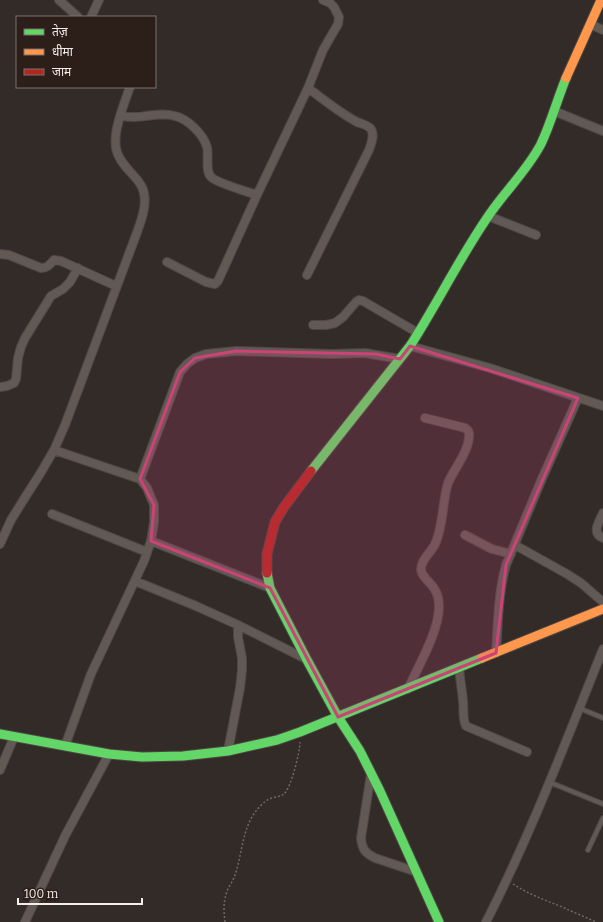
<svg xmlns="http://www.w3.org/2000/svg" width="603" height="922" viewBox="0 0 603 922" font-family="Bitter,'Noto Sans Devanagari',serif">
	<style>
		.lines { fill: none; stroke-linecap: round; stroke-linejoin: round }
		.lane-casing { stroke: #4d4744; stroke-width: 6 }
		.street-casing { stroke: #4d4744; stroke-width: 10 }
		.fast-casing { stroke: #4d4744; stroke-width: 11 }
		.slow-casing { stroke: #4d4744; stroke-width: 11 }
		.jam-casing { stroke: #4d4744; stroke-width: 11 }
		.path { stroke: #706865; stroke-width: 1.5; stroke-dasharray: 2 2; stroke-linecap: butt }
		.lane { stroke: #625854; stroke-width: 4 }
		.street { stroke: #625854; stroke-width: 8 }
		.fast { stroke: #63d668; stroke-width: 9 }
		.slow { stroke: #ff974d; stroke-width: 9 }
		.jam { stroke: #b3261e; stroke-width: 9 }
		.marked { fill: #cc4377; fill-opacity: 0.2; stroke: #cc4377; stroke-width: 3; stroke-linejoin: round }
	</style>
	<rect width="100%" height="100%" fill="#322b28"/>
	<g class="lines">
		<!-- lane casing -->
		<g class="lane-casing">
			<path id="lane" d="M579,708L603,718
				M549,782L603,804
				M588,850L603,818"/>
		</g>
		<!-- street casing -->
		<g class="street-casing">
			<path id="street" d="M59,0L78,17
				M91,17L99,0
				M590,24L603,30
				M554,111L603,131
				M120,116C129,117 137,118 145,116C156,115 164,113 175,116C188,119 203,134 207,147C209,156 205,171 211,177C217,183 248,192 257,195
				M488,216L536,235
				M0,254L9,255L41,268C48,268 50,264 54,260L61,261L116,286
				M167,262L206,282L215,284L218,281L257,195L308,88L323,50L338,24L339,17L334,7L330,3L323,0
				M307,275L369,150C371,144 375,135 371,129C368,125 362,124 357,122C340,113 324,100 308,88
				M313,325H326L335,323L343,317L356,302L359,300L363,301L418,333
				M410,346L490,368L603,406
				M0,387L7,386L14,383L16,379L18,358L21,347L25,338L51,296L63,289L70,282L78,268
				M54,450L140,479L180,372L187,364L195,358L206,354L236,351L332,354L365,353L400,359
				M603,513C599,522 591,533 603,538
				M52,514L147,552
				M465,535L492,549L511,554
				M151,541L270,588
				M0,544L11,520L24,499L40,474L54,450L65,425L136,235C141,221 149,202 142,187C140,183 136,178 133,175C127,168 120,162 117,152C111,135 124,104 130,87
				M515,545L567,574L581,583L603,602
				M135,581L196,606L238,625L306,659
				M496,653C498,624 498,594 506,565L541,481L578,398
				M459,668C460,679 462,690 463,700C464,708 462,719 466,726L527,752
				M408,689C418,667 439,631 439,607C439,601 438,595 435,590C430,580 416,575 423,562C426,555 433,550 436,542C441,530 442,516 444,503C445,497 446,489 448,483C454,469 469,451 469,436C470,432 468,430 465,428L425,418
				M65,746L91,674L144,561L151,541L154,522V505L147,488L140,479
				M228,751L240,688L242,670V658L238,637V625
				M0,770L14,737
				M371,774L361,838C362,849 365,853 375,858L417,872
				M25,922L65,836L109,754
				M486,922C531,834 566,741 603,649"/>
		</g>
		<!-- fast casing -->
		<g class="fast-casing">
			<path id="fast" d="M311,471L410,346C437,304 459,259 487,218C504,192 527,171 541,144C551,123 557,100 566,78
				M267,573L270,588L307,660L338,717L360,751L380,791L439,922
				M0,734L109,754L142,757L183,756L228,751L277,740L300,732L482,658"/>
		</g>
		<!-- slow casing -->
		<g class="slow-casing">
			<path id="slow" d="M566,78L601,0
				M482,658L603,609"/>
		</g>
		<!-- jam casing -->
		<g class="jam-casing">
			<path id="jam" d="M267,573V554L275,522L284,507L311,471"/>
		</g>
		<!-- path -->
		<path class="path" d="M513,884C528,894 545,900 562,907C573,912 585,917 596,922
			M225,922C224,913 223,904 226,895C227,888 233,882 235,875C242,855 242,829 256,811C259,807 264,802 269,799C274,797 280,797 284,794C291,788 300,752 300,742"/>
		<!-- lane -->
		<use href="#lane" class="lane"/>
		<!-- street -->
		<use href="#street" class="street"/>
		<!-- fast -->
		<use href="#fast" class="fast"/>
		<!-- slow -->
		<use href="#slow" class="slow"/>
		<!-- jam -->
		<use href="#jam" class="jam"/>
	</g>
	<!-- marked area -->
	<path class="marked" d="M410,346L578,398L506,565L496,653L338,717L270,588L151,541L154,505L140,479L180,372L195,358L236,351L376,354L400,359Z"/>
	<!-- legend -->
	<rect x="16" y="16" width="140" height="72" fill="#2c1f1a" stroke="#7d716d"/>
	<rect x="24" y="29" width="20" height="6" fill="#63d668" stroke="#7d716d"/>
	<text x="52" y="36" font-size="12" fill="#f6ede9">तेज़</text>
	<rect x="24" y="49" width="20" height="6" fill="#ff974d" stroke="#7d716d"/>
	<text x="52" y="56" font-size="12" fill="#f6ede9">धीमा</text>
	<rect x="24" y="69" width="20" height="6" fill="#b3261e" stroke="#7d716d"/>
	<text x="52" y="76" font-size="12" fill="#f6ede9">जाम</text>
	<!-- scale -->
	<path d="M18 898v6h124v-6" fill="none" stroke="#f6ede9" stroke-width="2"/>
	<text x="24" y="898" font-size="12" fill="#f6ede9" stroke="#2c1f1a" stroke-width="3" paint-order="stroke">100 m</text>
</svg>
